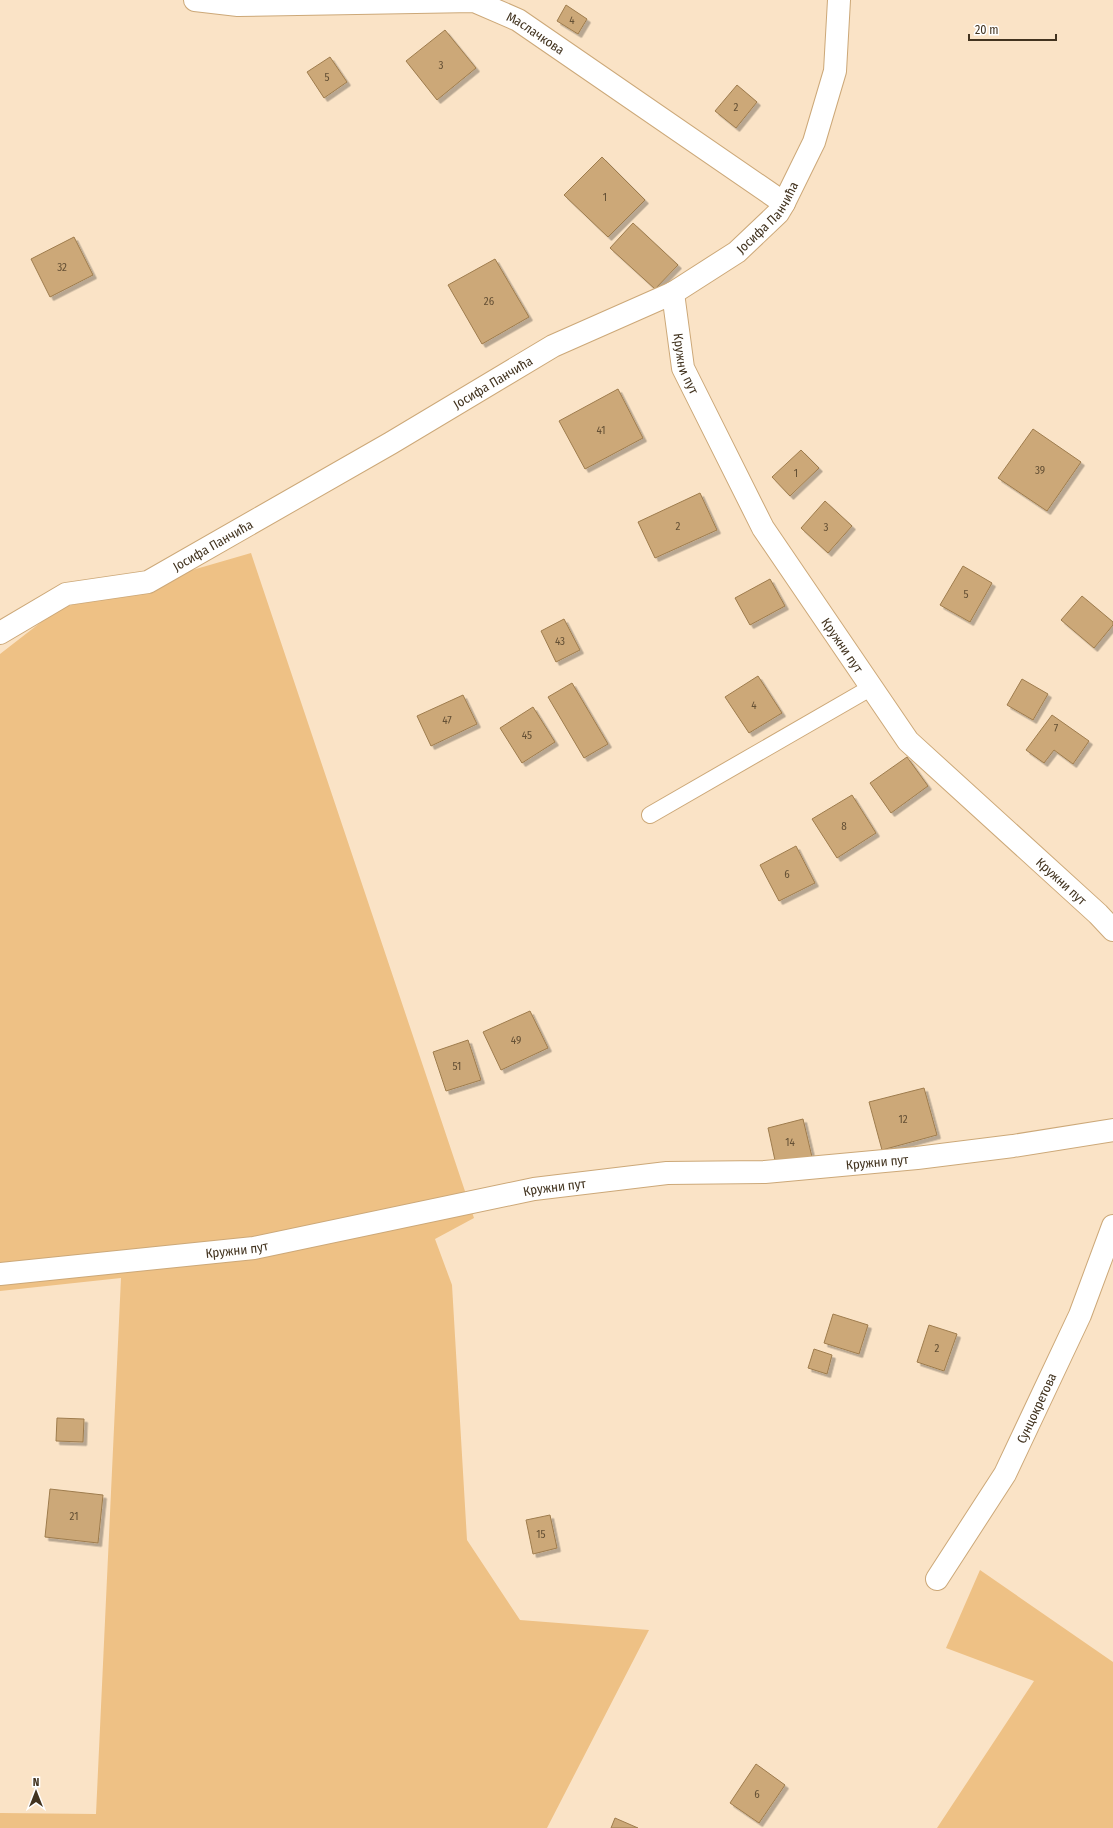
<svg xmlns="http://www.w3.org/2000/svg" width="1113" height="1828" viewBox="0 0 1113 1828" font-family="'Fira Sans Condensed',sans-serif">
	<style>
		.green { fill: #eec185 }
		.building { fill: #cca878; stroke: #9e7c4d; filter: url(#shadow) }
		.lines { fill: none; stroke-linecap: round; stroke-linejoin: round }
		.lane-casing { stroke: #cca878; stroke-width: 18 }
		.street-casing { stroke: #cca878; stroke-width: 24 }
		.lane { stroke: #fff; stroke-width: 16 }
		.street { stroke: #fff; stroke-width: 22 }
		.labels { text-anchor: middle; stroke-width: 3; stroke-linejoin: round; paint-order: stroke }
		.number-label { font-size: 11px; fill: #645035 }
		.street-label { font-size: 13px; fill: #42331f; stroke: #fff }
	</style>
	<defs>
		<filter id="shadow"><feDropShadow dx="3.5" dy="3.5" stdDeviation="0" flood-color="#0004"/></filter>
	</defs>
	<rect width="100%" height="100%" fill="#fae3c6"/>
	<!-- green -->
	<path class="green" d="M251,553L474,1218L435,1239L452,1285L467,1540L520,1620L649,1630L547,1828H0V1813L96,1814L121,1278L0,1291V654L58,609Z
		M980,1570L1113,1662V1828H937L1034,1681L946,1648Z"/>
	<!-- building -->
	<path class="building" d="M566,5L587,19L578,34L557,21Z
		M445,30L476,68L437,100L406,61Z
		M330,57L347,82L324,98L307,72Z
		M737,85L757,102L736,128L715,111Z
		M602,157L645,200L608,237L564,195Z
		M633,223L678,265L655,289L610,248Z
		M74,237L93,275L50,297L31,259Z
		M495,259L529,317L482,344L448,285Z
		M618,389L643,438L585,469L559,421Z
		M1033,429L1081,462L1047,511L998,478Z
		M801,450L819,468L790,496L772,477Z
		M700,493L717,530L655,558L638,522Z
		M825,501L852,526L828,553L801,528Z
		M963,566L992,583L970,622L940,605Z
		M770,579L785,606L750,625L735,598Z
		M1082,596L1113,622V625L1094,648L1061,620Z
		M564,619L580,650L556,662L541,631Z
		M758,676L782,713L749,733L725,697Z
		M1022,679L1048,694L1033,720L1007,705Z
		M572,683L608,744L584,758L548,697Z
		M463,695L477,724L431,746L417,716Z
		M533,707L555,742L522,763L500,728Z
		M1052,715L1089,741L1073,764L1054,750L1044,763L1026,750Z
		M907,757L928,786L891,813L870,783Z
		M852,795L876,833L837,858L812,819Z
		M796,846L815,883L779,901L760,865Z
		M530,1011L548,1048L501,1070L483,1032Z
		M468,1040L481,1080L446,1091L433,1052Z
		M924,1088L937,1135L882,1150L869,1102Z
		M803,1119L812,1157L776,1165L768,1128Z
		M833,1314L868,1325L859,1354L824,1343Z
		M929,1325L957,1334L944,1371L917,1362Z
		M814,1349L832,1355L827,1374L808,1368Z
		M57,1418L84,1419L83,1442L56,1441Z
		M50,1489L103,1495L98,1543L45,1537Z
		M550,1515L557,1548L533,1554L526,1520Z
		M756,1764L785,1785L759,1823L730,1803Z
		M615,1818L638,1828H611Z"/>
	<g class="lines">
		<!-- lane casing -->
		<g class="lane-casing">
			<path id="lane" d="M650,815L872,687"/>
		</g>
		<!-- street casing -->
		<g class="street-casing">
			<g id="street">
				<path id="s1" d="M195,0L238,5L474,1L518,20L784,203"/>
				<path id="s2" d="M673,293L683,368L763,528L908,741L1098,914L1113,930"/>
				<path id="s3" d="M0,633L66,594L148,582L391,443L553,346L673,293L737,252L778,213L784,203L814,142L835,71L839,0"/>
				<path id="s4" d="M0,1274L254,1248L534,1189L667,1173L765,1172L917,1158L1013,1146L1113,1130"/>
				<path id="s5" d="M937,1579L1005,1474L1080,1315L1113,1226"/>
			</g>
		</g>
		<!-- lane -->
		<use href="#lane" class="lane"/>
		<!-- street -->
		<use href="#street" class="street"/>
	</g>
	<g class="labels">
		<!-- number labels -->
		<g class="number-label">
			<text x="572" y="24">4</text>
			<text x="441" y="69">3</text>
			<text x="327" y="81">5</text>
			<text x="736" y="111">2</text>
			<text x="605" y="201">1</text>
			<text x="62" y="271">32</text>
			<text x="489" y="305">26</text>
			<text x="601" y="434">41</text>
			<text x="1040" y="474">39</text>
			<text x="796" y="477">1</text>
			<text x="678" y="530">2</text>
			<text x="826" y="531">3</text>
			<text x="966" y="598">5</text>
			<text x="560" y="645">43</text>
			<text x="754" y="709">4</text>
			<text x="447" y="724">47</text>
			<text x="1056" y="732">7</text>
			<text x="527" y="739">45</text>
			<text x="844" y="830">8</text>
			<text x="787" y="878">6</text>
			<text x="516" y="1044">49</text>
			<text x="457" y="1070">51</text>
			<text x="903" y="1123">12</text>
			<text x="790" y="1146">14</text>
			<text x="937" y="1352">2</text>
			<text x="74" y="1520">21</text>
			<text x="541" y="1538">15</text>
			<text x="757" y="1798">6</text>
		</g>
		<!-- street labels -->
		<g class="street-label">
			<text dy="5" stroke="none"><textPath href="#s1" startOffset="349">Маслачкова</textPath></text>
			<text dy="5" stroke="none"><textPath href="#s3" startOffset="882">Јосифа Панчића</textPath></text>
			<text dy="5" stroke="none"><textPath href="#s2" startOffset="72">Кружни пут</textPath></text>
			<text dy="5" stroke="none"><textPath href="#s3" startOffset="558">Јосифа Панчића</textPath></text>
			<text dy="5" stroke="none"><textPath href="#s3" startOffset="234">Јосифа Панчића</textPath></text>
			<text dy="5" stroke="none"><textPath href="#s2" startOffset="396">Кружни пут</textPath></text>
			<text dy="5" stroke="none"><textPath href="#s2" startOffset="720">Кружни пут</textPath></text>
			<text dy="5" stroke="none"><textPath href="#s4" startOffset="886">Кружни пут</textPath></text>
			<text dy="5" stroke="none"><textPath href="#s4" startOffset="562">Кружни пут</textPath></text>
			<text dy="5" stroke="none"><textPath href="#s4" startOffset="238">Кружни пут</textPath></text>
			<text dy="5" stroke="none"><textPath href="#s5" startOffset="198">Сунцокретова</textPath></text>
		</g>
	</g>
	<!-- north arrow -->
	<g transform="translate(36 1792)" stroke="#ffffff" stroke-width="3" paint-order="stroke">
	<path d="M0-3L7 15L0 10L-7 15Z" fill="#42331f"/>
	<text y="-6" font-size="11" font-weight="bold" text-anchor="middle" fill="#42331f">N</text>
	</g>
	<!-- scale -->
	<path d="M969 34v6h87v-6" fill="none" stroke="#42331f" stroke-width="2"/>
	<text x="975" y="34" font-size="12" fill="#42331f" stroke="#ffffff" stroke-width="3" paint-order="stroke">20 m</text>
</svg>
